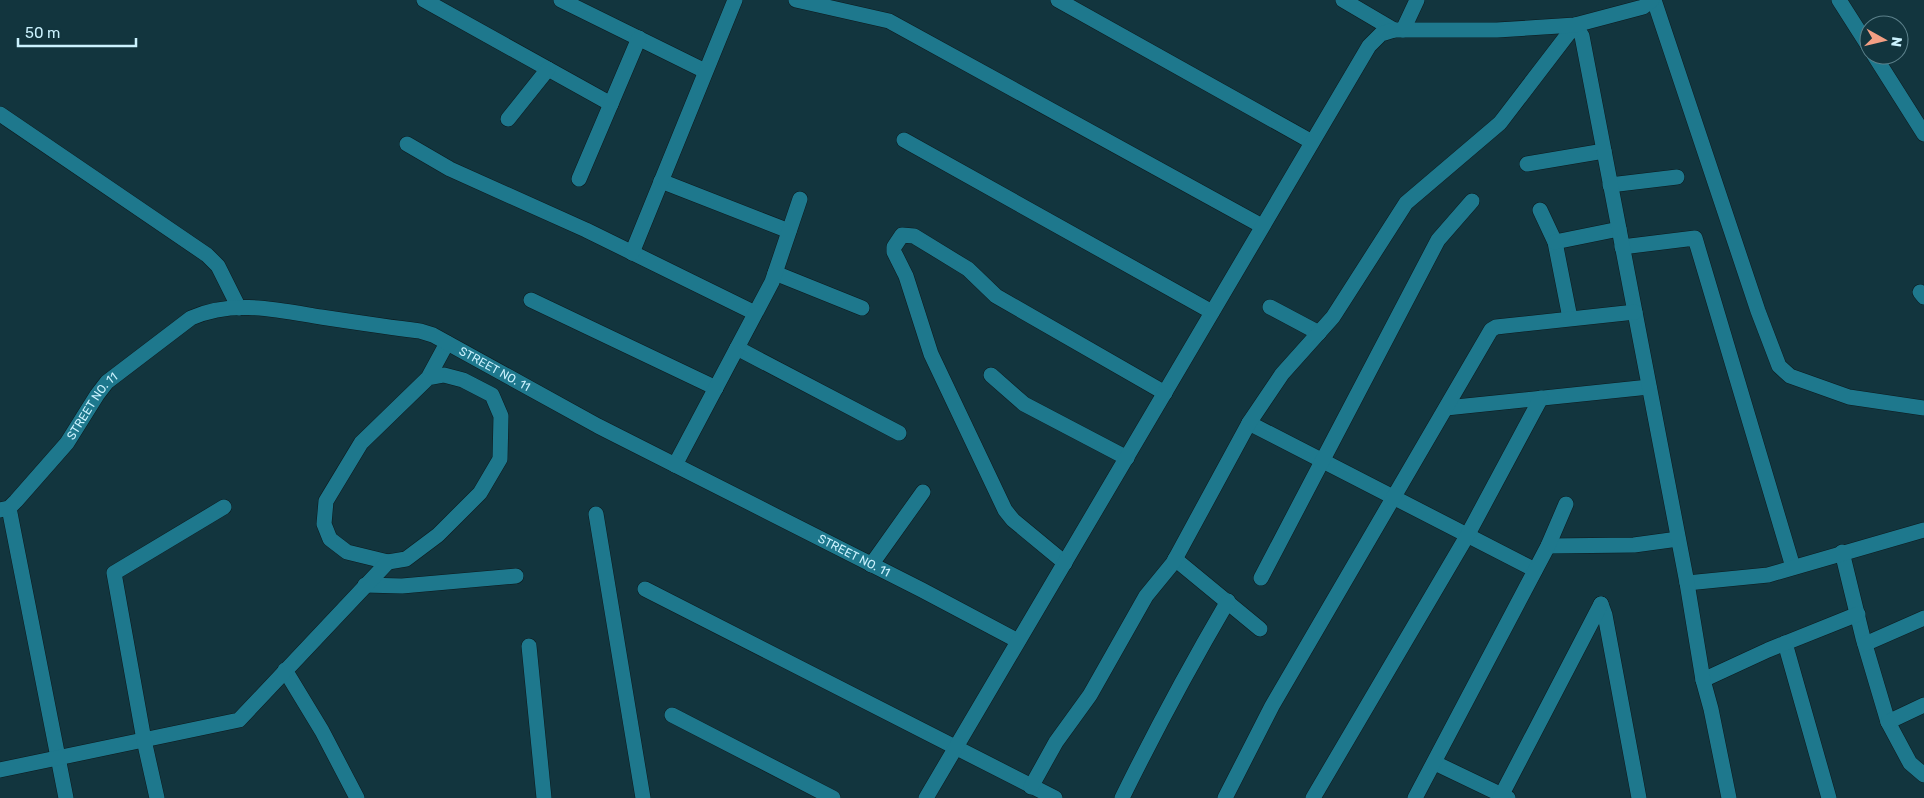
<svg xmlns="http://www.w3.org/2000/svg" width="1924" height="798" viewBox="0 0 1924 798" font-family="Rubik,sans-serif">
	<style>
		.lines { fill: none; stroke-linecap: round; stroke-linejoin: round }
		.minor-casing { stroke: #0c1a1e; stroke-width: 16 }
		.minor { stroke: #1e788d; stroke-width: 15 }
		.labels { text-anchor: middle; stroke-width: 5; stroke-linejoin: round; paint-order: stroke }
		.street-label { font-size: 12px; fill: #cbf2fe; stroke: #12353e }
	</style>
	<rect width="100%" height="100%" fill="#12353e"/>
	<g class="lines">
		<!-- minor casing -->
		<g class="minor-casing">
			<g id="minor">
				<path d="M424,0L611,104"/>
				<path d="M561,0L705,71"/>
				<path d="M796,0L889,21L1262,226"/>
				<path d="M1058,0L1312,142"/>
				<path d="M1343,0L1394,30"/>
				<path d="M1654,0L1758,311L1779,366L1790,376L1849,397L1924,408"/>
				<path d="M1839,0L1869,47"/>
				<path d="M1403,30L1417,0"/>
				<path d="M1874,55L1924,134"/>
				<path d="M0,114L207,255L218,266L239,308"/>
				<path d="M508,119L548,69"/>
				<path d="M904,140L1212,312"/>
				<path d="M407,144L450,169L586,230L755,313"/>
				<path d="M1527,164L1604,151"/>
				<path d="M579,179L639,38"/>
				<path d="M661,181L789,231"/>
				<path d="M1610,185L1677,177"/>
				<path d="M1540,210L1555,242L1570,318"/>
				<path d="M1555,242L1619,229"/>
				<path d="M1622,247L1695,238L1793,567"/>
				<path d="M632,253L735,0"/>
				<path d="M775,273L862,308"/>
				<path d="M1920,292L1924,297"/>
				<path d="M531,300L716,388"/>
				<path d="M1270,307L1319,333"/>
				<path d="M737,348L899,433"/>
				<path d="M991,375L1024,404L1127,458"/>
				<path d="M428,378L444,375L463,380L492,395L501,416L500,459L480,493L438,535L406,559L388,562L347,552L330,539L324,524L326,501L361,443L428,378L447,343"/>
				<path d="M1446,408L1649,387"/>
				<path d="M1249,423L1535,570"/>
				<path d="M675,465L772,282L800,199"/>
				<path d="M9,508L66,798"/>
				<path id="s1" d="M0,510L9,508L16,501L67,443L97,395L107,382L191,318C233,299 278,310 321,317C354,322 387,327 420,331L433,335L598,426L922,590L1018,641"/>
				<path d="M596,514L643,798"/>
				<path d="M1548,546L1634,545L1678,539"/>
				<path d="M1842,552L1863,638L1888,722L1910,763L1924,775"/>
				<path d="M1175,559L1260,629"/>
				<path d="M1065,563L1013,520L1005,510L931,354L906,276L894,252V247L902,235L914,236L968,269L996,296L1165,393"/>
				<path d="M871,565L923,492"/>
				<path d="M1261,578L1438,240L1472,201"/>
				<path d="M1687,583L1768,575L1924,530"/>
				<path d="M365,585L402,586L516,576"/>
				<path d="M645,589L1055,798"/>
				<path d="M1601,604L1605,615L1639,798"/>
				<path d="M1785,643L1829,798"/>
				<path d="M1865,644L1924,618"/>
				<path d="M529,646L544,798"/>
				<path d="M285,670L322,731L357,798"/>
				<path d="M1703,680L1768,650L1858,614"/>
				<path d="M672,715L833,798"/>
				<path d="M1888,722L1924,705"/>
				<path d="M1435,763L1508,798"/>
				<path d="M0,770L239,720L388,562"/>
				<path d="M1031,787L1056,742L1090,695L1146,596L1173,563L1249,423L1282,374L1333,317L1406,203L1500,123L1575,25L1582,36L1687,583L1703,680L1711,709L1729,798"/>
				<path d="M157,798L144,740L114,573L224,507"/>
				<path d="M926,798L1369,46L1381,34L1394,30H1497L1575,25L1643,7L1652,0"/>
				<path d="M1122,798C1155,731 1190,666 1228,601"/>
				<path d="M1225,798L1272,706L1491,330L1496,327L1635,312"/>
				<path d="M1313,798L1467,536L1541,398"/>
				<path d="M1415,798L1548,546L1566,504"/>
				<path d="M1500,798L1601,604"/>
			</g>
		</g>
		<!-- minor -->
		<use href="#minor" class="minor"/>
	</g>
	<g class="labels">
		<!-- street labels -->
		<g class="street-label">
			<text dy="4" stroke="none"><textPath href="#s1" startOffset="591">STREET NO. 11</textPath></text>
			<text dy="4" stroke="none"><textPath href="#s1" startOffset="141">STREET NO. 11</textPath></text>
			<text dy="4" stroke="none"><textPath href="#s1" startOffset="996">STREET NO. 11</textPath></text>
		</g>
	</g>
	<!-- north arrow -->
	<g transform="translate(1884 40) rotate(98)"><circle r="24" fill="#12353e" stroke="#5c818b"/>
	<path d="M0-4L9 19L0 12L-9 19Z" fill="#f39f84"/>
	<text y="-8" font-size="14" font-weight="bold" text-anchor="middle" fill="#cbf2fe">N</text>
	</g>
	<!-- scale -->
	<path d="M18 38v8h118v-8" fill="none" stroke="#cbf2fe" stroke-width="2.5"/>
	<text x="25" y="38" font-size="15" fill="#cbf2fe" stroke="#12353e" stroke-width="4" paint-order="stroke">50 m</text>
</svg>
